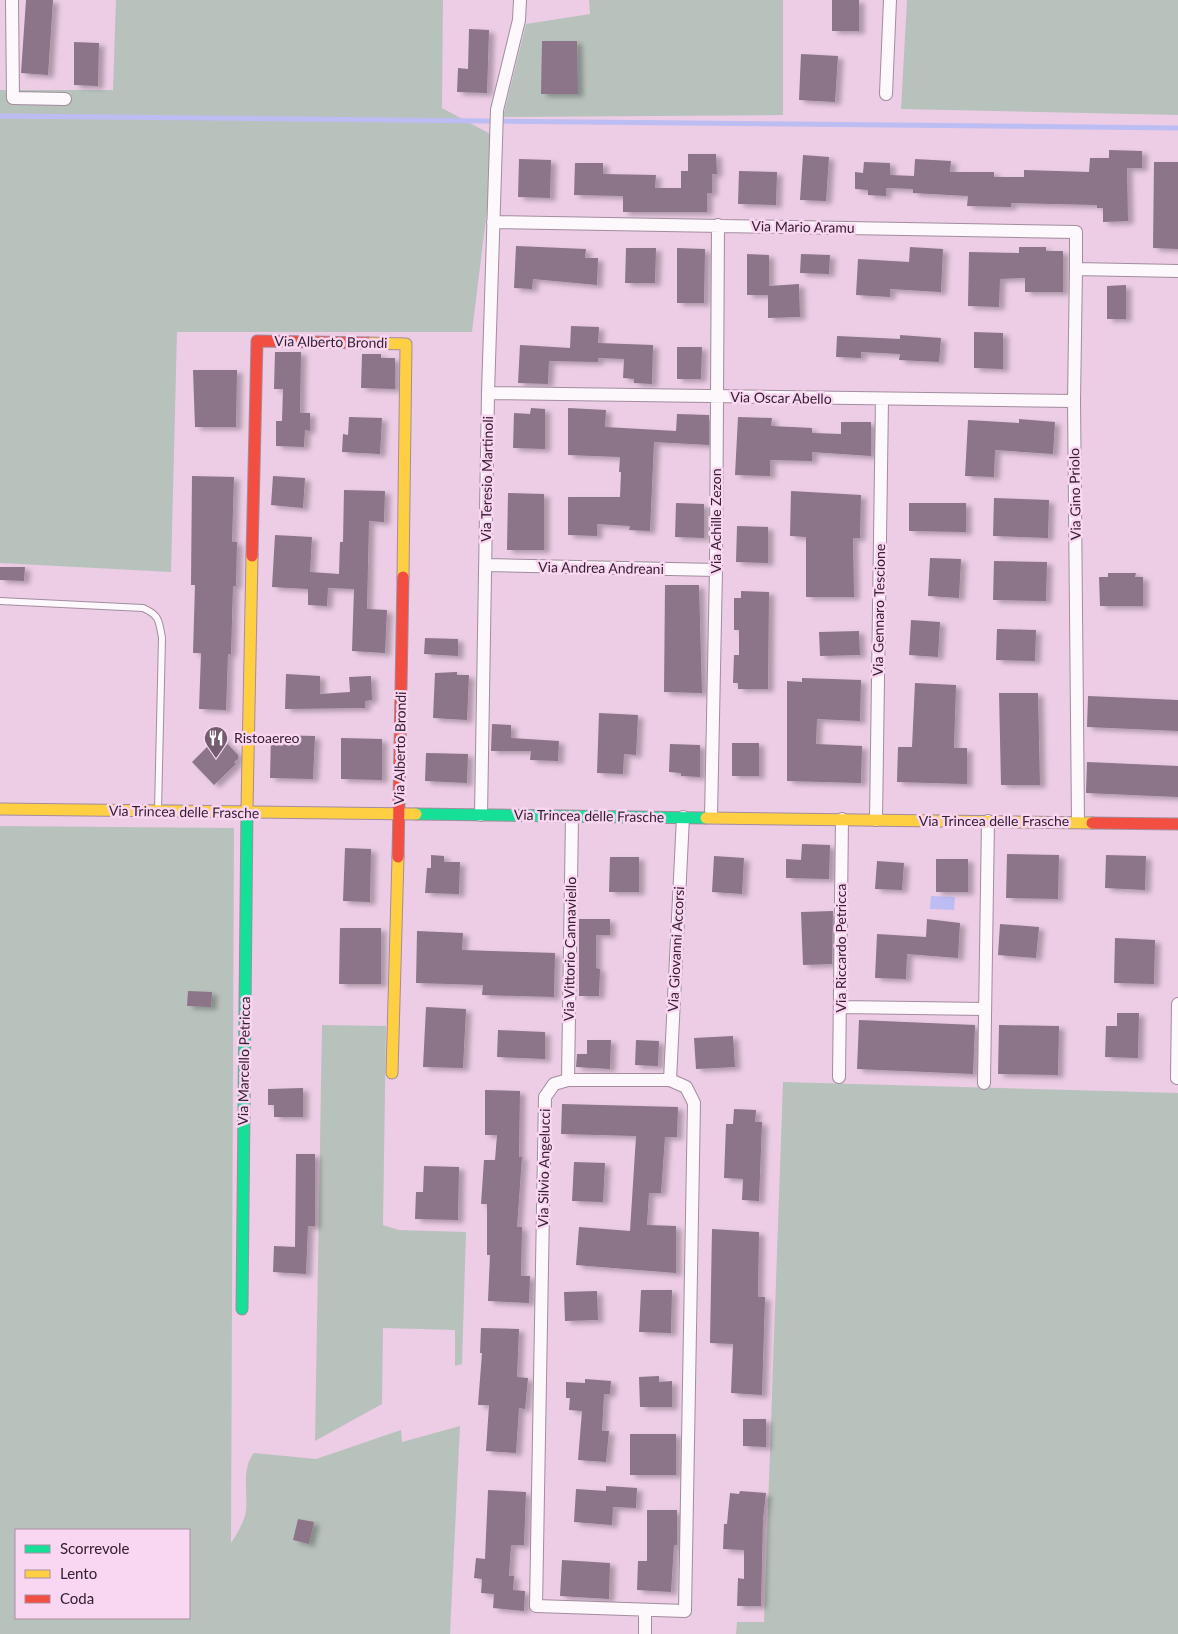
<svg xmlns="http://www.w3.org/2000/svg" width="1178" height="1634" viewBox="0 0 1178 1634" font-family="Lato,sans-serif">
	<style>
		.green { fill: #b8c2bc; fill-rule: evenodd }
		.water { fill: #bcbdf3 }
		.lines { fill: none; stroke-linecap: round; stroke-linejoin: round }
		.stream { stroke: #bcbdf3; stroke-width: 5 }
		.building { fill: #8c7488; filter: url(#shadow) }
		.lane-casing { stroke: #a28c9e; stroke-width: 8 }
		.street-casing { stroke: #a28c9e; stroke-width: 14 }
		.fast-casing { stroke: #a28c9e; stroke-width: 13 }
		.slow-casing { stroke: #a28c9e; stroke-width: 13 }
		.jam-casing { stroke: #a28c9e; stroke-width: 13 }
		.lane { stroke: #fcf8fb; stroke-width: 6 }
		.street { stroke: #fcf8fb; stroke-width: 12 }
		.fast { stroke: #16e098; stroke-width: 11 }
		.slow { stroke: #ffcf43; stroke-width: 11 }
		.jam { stroke: #f24e42; stroke-width: 11 }
		.labels { text-anchor: middle; stroke-width: 5; stroke-linejoin: round; paint-order: stroke }
		.street-label { font-size: 14px; fill: #352031; stroke: #f9d6f1 }
		.poi-label { font-size: 14px; fill: #352031; stroke: #f9d6f1; text-anchor: start }
	</style>
	<defs>
		<filter id="shadow"><feDropShadow dx="5.5" dy="3" stdDeviation="2.5" flood-color="#0004"/></filter>
	</defs>
	<rect width="100%" height="100%" fill="#eccde5"/>
	<!-- green -->
	<path class="green" d="M116,0H443L442,108L496,137L472,332H177L171,572L0,563V90H113Z
		M589,0H783V115L503,117L526,24L590,14Z
		M907,0H1178V115L901,109Z
		M0,826L234,828L231,1543C236,1536 245,1520 246,1511C248,1491 241,1469 254,1453L316,1459L401,1430L402,1442L460,1426L450,1634H0ZM16,1530H189V1618H16Z
		M322,1025L386,1026L383,1225L399,1230L466,1232L462,1364L455,1366V1330L383,1328L382,1404L315,1441Z
		M783,1082L1178,1093V1634H736L737,1622H764Z"/>
	<!-- water -->
	<path class="water" d="M931,896L955,897L954,910L930,909Z"/>
	<g class="lines">
		<!-- stream -->
		<path class="stream" d="M0,116L1178,128"/>
	</g>
	<!-- building -->
	<path class="building" d="M26,0H53L48,75L21,73Z
		M832,0H859V31H832Z
		M469,29L489,30L487,93L457,92L458,68L468,69Z
		M542,41H577L578,94H541Z
		M74,42L99,43L98,86L74,85Z
		M801,54L838,56L835,102L799,100Z
		M1109,150L1142,151V168H1127L1128,221L1103,222V208H1097V205L1011,203V207L967,206L968,196L913,193V189L886,188V196L868,195V190L855,189V172L863,173L864,162L890,163V175L914,176L915,159L951,161L950,172H994V177H1024V170L1089,172L1090,158H1109Z
		M688,154H716L717,174H712V193H707V212H623V196L574,195L575,163H603V174L656,175L655,188H681V171H688Z
		M803,155L829,157L826,201L800,200Z
		M519,159L551,160L550,198L518,197Z
		M1154,162H1178V249L1153,248Z
		M739,171L777,172L776,205L738,204Z
		M516,246L586,249L585,258H598L597,285L533,279L532,289L514,288Z
		M910,247L943,249L941,292L890,289V297L856,295L858,259L909,262Z
		M1019,247H1046V251H1063V292H1025V278L1000,279L999,307L968,306L969,252L1019,253Z
		M626,248H656L655,283H625Z
		M677,248L705,249L704,303H677Z
		M747,254L769,255V286L799,284L800,317L768,318V295H747Z
		M801,254L830,255L829,274L800,273Z
		M1126,285V319H1107V286Z
		M571,326L599,327L598,343L653,345L652,384L634,383V379L623,378L624,359L598,358V362L549,361L548,384L518,383L520,345L570,348Z
		M974,332L1003,333V369L974,368Z
		M900,335L941,338L939,362L899,360L900,354L861,352V358L836,357L837,336L900,339Z
		M677,347H702L701,379H677Z
		M275,352H301L300,413H310V431L305,430L304,447L276,446V421H282L283,389H274Z
		M362,354H381V358H395V389L361,388Z
		M193,370H237L236,427H195Z
		M531,408L545,409V449L513,448L514,413L530,414Z
		M568,408L606,410L605,427L676,431L677,414L709,415V445L654,442L650,531L629,530L630,526L597,524V536L568,535V497H620L621,472H619L620,457L568,455Z
		M349,417L382,418L380,454L342,452L343,434L348,435Z
		M738,417L772,418L771,426L812,428V433L841,434V422H871V456L812,452V461L770,460V476L735,475Z
		M1019,419L1055,422L1053,454L995,450L994,477L965,476L968,420L1019,423Z
		M192,476L234,477L232,542H237L236,586H233L231,654H228L226,710L199,709L201,653H193L195,585H191Z
		M273,476L305,478L303,508L271,505Z
		M344,490L385,491L384,522L369,521L367,609L387,610L385,653L352,651L354,589L328,588L327,606L308,605V589L272,587L275,535L312,537L310,572L339,574L340,542H343Z
		M791,491L861,495L860,538H853L854,597H806V537L790,536Z
		M508,493L544,494V550H507Z
		M994,498L1049,500L1048,538L993,536Z
		M676,503L704,504V538L675,537Z
		M909,503H966V532L909,531Z
		M737,526L768,527V563L736,562Z
		M930,558L961,559L959,598L928,596Z
		M994,561L1047,562L1046,601L993,600Z
		M0,567H25L24,581L0,580Z
		M1108,573H1136L1135,577H1143V606H1100L1099,577H1108Z
		M665,585H699L702,693L664,692Z
		M741,591L769,592L768,689H738V683H733L734,655H739V630H734V598H741Z
		M911,620L940,622L938,657L909,655Z
		M997,629L1036,630L1035,661L996,660Z
		M859,631L860,655L820,656L819,632Z
		M425,638L458,639V656L424,654Z
		M457,672V675H469L467,720L433,718L435,673Z
		M286,674L320,676V694L350,692L349,677L371,676L372,700L365,701V708L285,709Z
		M802,678L861,680L860,721L817,719L816,744L862,746L861,783L787,781V681L802,682Z
		M915,683L956,685L954,748H967V784L897,782L898,747H912Z
		M999,693H1038L1040,785H1001Z
		M1088,696L1178,700V731L1087,727Z
		M599,713L638,715L636,755L624,754L623,774L597,773Z
		M492,724L511,725V738L559,741L558,761L530,760L531,751H491Z
		M219,735L238,755V759L234,762L236,764L214,785L192,762Z
		M271,735L315,736L313,779L270,778Z
		M341,738L382,739V780L341,779Z
		M732,743H759V776H732Z
		M670,744L700,745V777L681,776V773L669,772Z
		M426,753L468,754L467,783L425,781Z
		M1087,762L1178,766V797L1086,793Z
		M802,844L830,845L829,879L786,878V859L801,860Z
		M345,848L371,849L370,902L343,901Z
		M1007,854L1059,855L1058,899L1006,898Z
		M431,855L444,856V862H460L459,894L425,893L427,868H431Z
		M1106,855L1146,856L1145,890L1105,888Z
		M714,856L744,858L742,894L712,892Z
		M610,857H639V892H609Z
		M936,859H968V892H936Z
		M877,861L904,863L902,890L875,889Z
		M833,911L832,964L803,965L801,912Z
		M579,919H610V935H596V968L600,969L599,996H579Z
		M927,919L960,923L958,958L907,954L906,979L875,978L877,934L926,937Z
		M1000,924L1039,927L1036,958L998,955Z
		M340,928H381V984H339Z
		M417,931L463,933L462,950L555,953L554,997L482,995L483,985L416,983Z
		M1115,938L1155,940L1154,984L1114,983Z
		M188,991L212,992L211,1007L187,1006Z
		M426,1007L466,1009L463,1068L423,1067Z
		M1117,1013H1139L1138,1058L1105,1057L1106,1026H1117Z
		M859,1020L975,1025L973,1074L857,1069Z
		M999,1025L1059,1026L1058,1075L998,1074Z
		M498,1030L545,1032V1059L497,1057Z
		M733,1036L735,1067L696,1069L694,1038Z
		M587,1040H611L610,1069L576,1067L577,1054H587Z
		M636,1040L659,1041L658,1066L635,1065Z
		M303,1088V1117H274V1105H268V1089Z
		M485,1090L520,1091L519,1157H522L517,1227H522L521,1276H530L529,1303L488,1301L490,1255H487V1204H481L484,1160H495L497,1135H485Z
		M562,1104L678,1107L677,1137H665L661,1193H649L647,1225L676,1226V1273L576,1265L579,1227L630,1231L636,1136L561,1134Z
		M734,1109L756,1110L755,1122H762L759,1201L742,1200L743,1179L724,1178L726,1124H733Z
		M296,1154H315V1226H308L306,1274L273,1272L274,1246L295,1247Z
		M574,1162L605,1163L603,1202L572,1201Z
		M424,1166L459,1167L458,1220L415,1219L416,1192H423Z
		M712,1229L759,1232L758,1297H765L762,1395L731,1393L733,1344L710,1343Z
		M641,1290H672L671,1333L639,1332Z
		M597,1291L598,1320L565,1321L564,1292Z
		M481,1328L519,1329L517,1377L528,1378L525,1409L519,1408L516,1453L486,1451L489,1405H478L482,1353H480Z
		M659,1376V1382L672,1381V1407H640L639,1377Z
		M585,1379L611,1381L610,1394H604L602,1431H609L606,1462L578,1460L582,1411L569,1410L570,1398H566V1382L585,1383Z
		M743,1419H766V1447L743,1446Z
		M630,1434H676V1475H630Z
		M606,1486L637,1488L636,1508L613,1507L612,1525L574,1522L576,1489L606,1491Z
		M488,1490L526,1492L524,1545H511L509,1576H514L513,1590L525,1591L524,1611L493,1608L494,1594L481,1593L482,1579L474,1578L476,1558L485,1559Z
		M740,1491L766,1493L763,1519L761,1606H737L738,1578L744,1579V1550L723,1549L724,1524H727L730,1493L739,1494Z
		M647,1510H677V1545H674L671,1592L637,1590L638,1561H647Z
		M298,1519L314,1522L309,1544L293,1540Z
		M562,1560L610,1563L609,1599L560,1596Z"/>
	<g class="lines">
		<!-- lane casing -->
		<g class="lane-casing">
			<path id="lane" d="M0,601L143,608C159,615 159,620 162,638L158,810"/>
		</g>
		<!-- street casing -->
		<g class="street-casing">
			<path id="street" d="M12,0L13,98L65,99
				M886,94L890,0
				M493,222L1076,232V269
				M488,393L1074,401
				M486,565L716,570
				M481,815L488,393L497,110L519,20L520,0
				M711,817L716,570L718,225
				M876,820L882,399
				M1078,821L1074,401L1076,269L1178,271
				M841,1007L985,1009
				M839,1077L842,819
				M1177,1078L1178,1004
				M568,1080H670L686,1087L694,1103L685,1611L536,1606L545,1097L554,1084Z
				M568,1080L572,817
				M670,1080L683,817
				M984,1083L988,821
				M645,1634V1611"/>
		</g>
		<!-- fast casing -->
		<g class="fast-casing">
			<path id="fast" d="M416,814L706,818
				M242,1309L247,808"/>
		</g>
		<!-- slow casing -->
		<g class="slow-casing">
			<path id="slow" d="M368,343L406,344L403,577
				M247,808L252,556
				M0,809L416,814
				M706,818L1092,823
				M392,1073L398,857"/>
		</g>
		<!-- jam casing -->
		<g class="jam-casing">
			<path id="jam" d="M252,556L257,341L368,343
				M1092,823L1178,824
				M398,857L403,577"/>
		</g>
		<!-- lane -->
		<use href="#lane" class="lane"/>
		<!-- street -->
		<use href="#street" class="street"/>
		<!-- fast -->
		<use href="#fast" class="fast"/>
		<!-- slow -->
		<use href="#slow" class="slow"/>
		<!-- jam -->
		<use href="#jam" class="jam"/>
	</g>
	<!-- icons -->
	<defs>
		<g id="restaurant-pin" transform="scale(1.25)"><path d="M0 17L-7.5 6A9.5 9.5 0 1 1 7.5 6Z" fill="#755d70" stroke="#f9d6f1"/><path d="M-5-6h1v4h1v-4h1v4h1v-4h1v5L-1.5 .5V6h-2V.5L-5-1ZM5-6V6H3V1.5H1.5Q1.5-4 5-6Z" fill="#fff"/></g>
	</defs>
	<g fill-rule="evenodd">
		<use href="#restaurant-pin" x="216" y="738"/>
	</g>
	<g class="labels">
		<!-- street labels -->
		<g class="street-label">
			<text transform="translate(803 227) rotate(1)" y="5">Via Mario Aramu</text>
			<text transform="translate(331 342) rotate(1)" y="5">Via Alberto Brondi</text>
			<text transform="translate(781 398) rotate(1)" y="5">Via Oscar Abello</text>
			<text transform="translate(487 479) rotate(-89)" y="5">Via Teresio Martinoli</text>
			<text transform="translate(1075 494) rotate(-91)" y="5">Via Gino Priolo</text>
			<text transform="translate(716 521) rotate(-90)" y="5">Via Achille Zezon</text>
			<text transform="translate(601 568) rotate(1)" y="5">Via Andrea Andreani</text>
			<text transform="translate(879 610) rotate(-89)" y="5">Via Gennaro Tescione</text>
			<text transform="translate(400 748) rotate(-89)" y="5">Via Alberto Brondi</text>
			<text transform="translate(184 812) rotate(1)" y="5">Via Trincea delle Frasche</text>
			<text transform="translate(589 816) rotate(1)" y="5">Via Trincea delle Frasche</text>
			<text x="994" y="826">Via Trincea delle Frasche</text>
			<text transform="translate(841 948) rotate(-90)" y="5">Via Riccardo Petricca</text>
			<text transform="translate(570 949) rotate(-89)" y="5">Via Vittorio Cannaviello</text>
			<text transform="translate(676 949) rotate(-87)" y="5">Via Giovanni Accorsi</text>
			<text transform="translate(244 1061) rotate(-89)" y="5">Via Marcello Petricca</text>
			<text transform="translate(544 1168) rotate(-89)" y="5">Via Silvio Angelucci</text>
		</g>
		<!-- poi labels -->
		<g class="poi-label">
			<text x="234" y="743">Ristoaereo</text>
		</g>
	</g>
	<!-- legend -->
	<rect x="15" y="1529" width="175" height="90" fill="#f9d6f1" stroke="#ab8da4"/>
	<rect x="25" y="1545" width="25" height="8" fill="#16e098" stroke="#ab8da4"/>
	<text x="60" y="1554" font-size="15" fill="#352031">Scorrevole</text>
	<rect x="25" y="1570" width="25" height="8" fill="#ffcf43" stroke="#ab8da4"/>
	<text x="60" y="1579" font-size="15" fill="#352031">Lento</text>
	<rect x="25" y="1595" width="25" height="8" fill="#f24e42" stroke="#ab8da4"/>
	<text x="60" y="1604" font-size="15" fill="#352031">Coda</text>
</svg>
